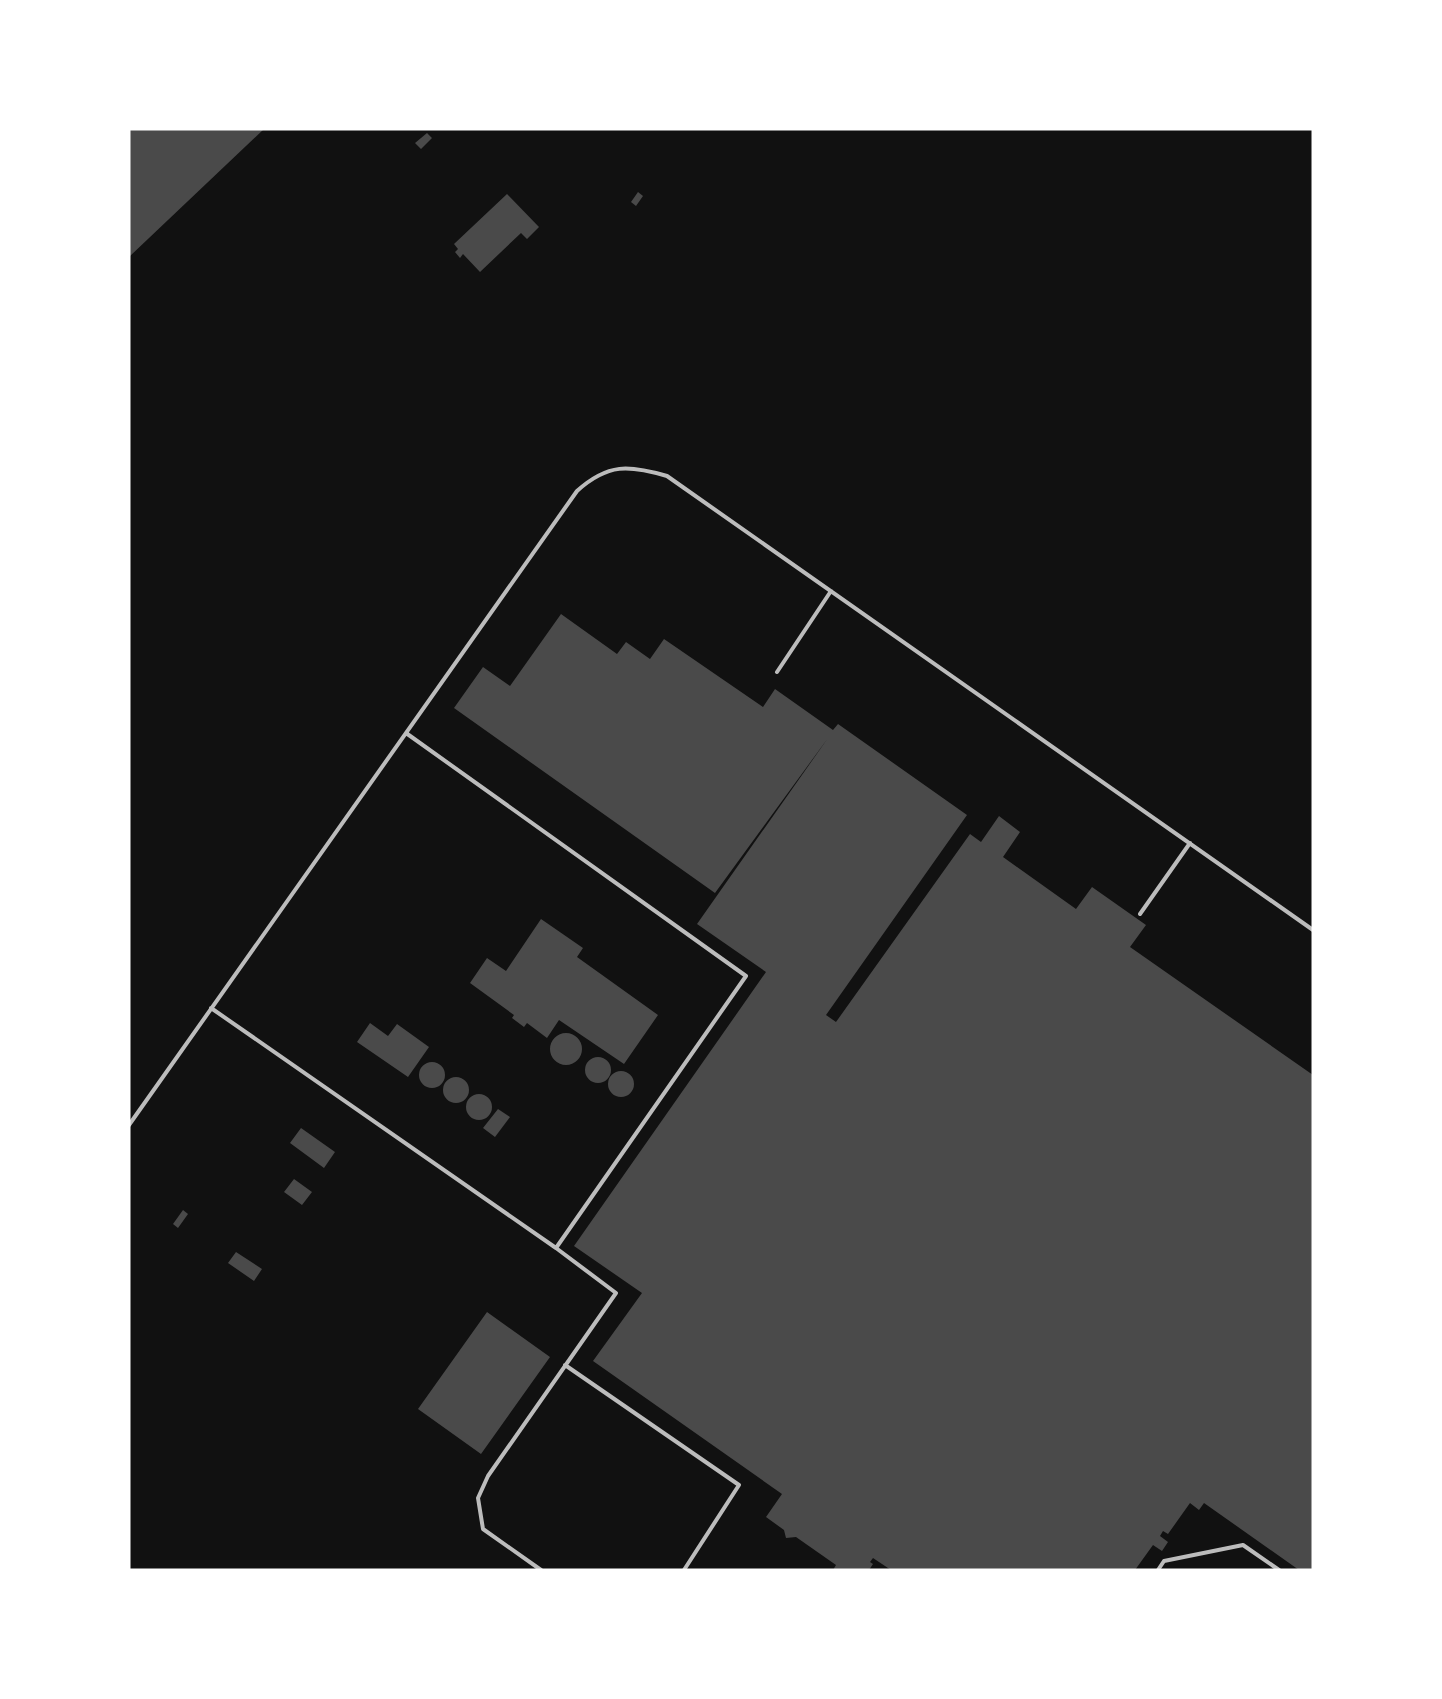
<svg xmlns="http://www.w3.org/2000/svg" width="1442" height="1699" viewBox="0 0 1442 1699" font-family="Figtree,sans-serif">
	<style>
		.building { fill: #4a4a4a }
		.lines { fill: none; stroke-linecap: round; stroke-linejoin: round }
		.service { stroke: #bcbcbc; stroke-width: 4 }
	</style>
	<rect width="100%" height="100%" fill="#111"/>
	<!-- building -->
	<path class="building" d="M129,129H264L129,257Z
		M427,133L432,138L421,149L415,143Z
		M638,192L643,196L636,206L631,202Z
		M507,194L539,227L527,239L521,233L480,272L463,254L460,258L455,252L458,249L454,244Z
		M561,614L617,654L626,642L650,659L664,639L763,707L775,689L833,730L838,724L967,815L826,1015L836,1022L970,834L981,842L999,816L1020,832L1003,857L1076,909L1092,887L1146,925L1130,947L1313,1075V1570H1299L1204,1503L1199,1510L1190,1503L1168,1534L1163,1531L1160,1536L1168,1542L1162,1551L1153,1545L1135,1570H891L873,1558L870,1562L873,1564L869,1570H833L836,1565L796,1537L786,1538L784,1530L766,1517L782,1494L593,1361L642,1293L574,1246L766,972L697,924L828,738L715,893L454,708L483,667L510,686Z
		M541,919L583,948L577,957L658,1015L624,1064L559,1020L547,1038L527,1023L524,1027L512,1018L514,1015L470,983L487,958L506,971Z
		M370,1023L388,1036L397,1024L429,1047L408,1077L357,1042Z
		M550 1049a16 16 0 1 1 32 0a16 16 0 1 1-32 0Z
		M585 1070a13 13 0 1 1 26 0a13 13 0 1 1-26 0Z
		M419 1075a13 13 0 1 1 26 0a13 13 0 1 1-26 0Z
		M608 1084a13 13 0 1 1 26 0a13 13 0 1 1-26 0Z
		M443 1090a13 13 0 1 1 26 0a13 13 0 1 1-26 0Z
		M466 1107a13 13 0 1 1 26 0a13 13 0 1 1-26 0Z
		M498,1109L510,1117L495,1137L483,1128Z
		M301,1128L335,1152L324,1168L290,1143Z
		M294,1179L312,1192L302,1205L284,1192Z
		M183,1210L188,1214L178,1228L173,1224Z
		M236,1252L262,1269L254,1281L228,1263Z
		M487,1312L550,1357L481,1454L418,1409Z"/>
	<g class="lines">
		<!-- service -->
		<path class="service" d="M777,672L831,591
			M1140,914L1190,843
			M211,1008L556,1248L746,976L406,733
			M129,1125L577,491C608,463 629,465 667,476L1313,930
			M565,1365L739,1485L684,1570
			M541,1570L483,1529L478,1498L488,1476L616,1293L556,1248
			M1158,1570L1164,1561L1243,1545L1279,1570"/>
	</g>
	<!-- border -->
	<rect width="1442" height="1699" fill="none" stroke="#ffffff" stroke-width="261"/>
</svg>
